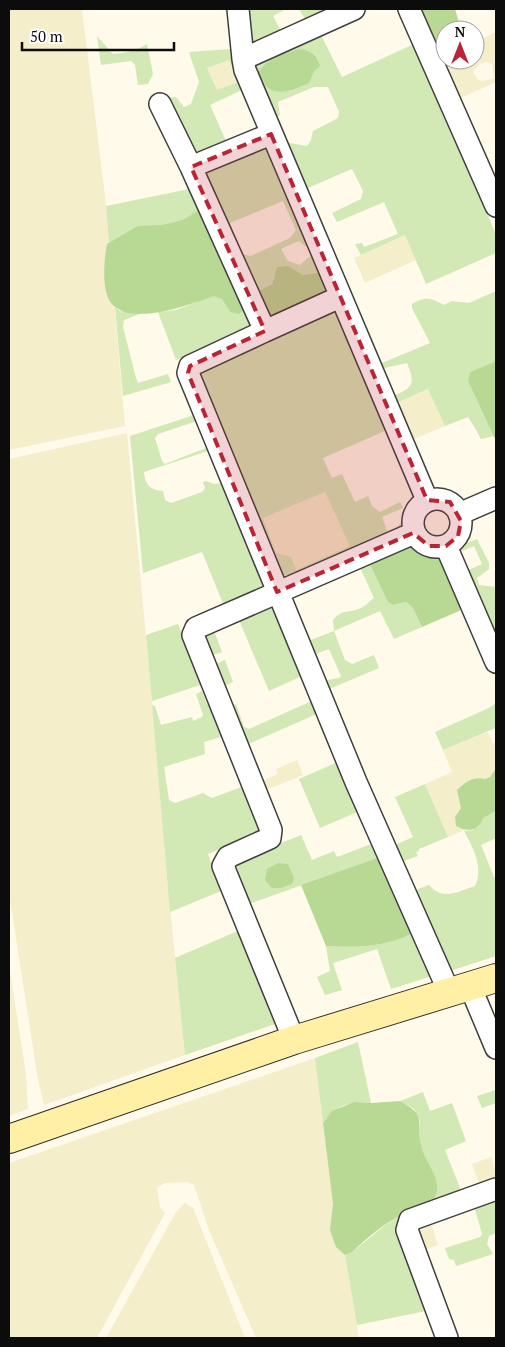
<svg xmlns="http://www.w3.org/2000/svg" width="505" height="1347" viewBox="0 0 505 1347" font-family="'PT Serif',serif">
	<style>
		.farmland { fill: #f4eecb; fill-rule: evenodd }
		.green { fill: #d2e8b5; fill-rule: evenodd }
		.forest { fill: #b7d994 }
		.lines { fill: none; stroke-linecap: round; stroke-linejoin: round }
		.street-casing { stroke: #3f3f3f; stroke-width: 24 }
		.secondary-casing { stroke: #2e2e2e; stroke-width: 30 }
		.street { stroke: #fff; stroke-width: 21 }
		.secondary { stroke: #fff0a5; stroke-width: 28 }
		.marked { fill: #bb2434; fill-opacity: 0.2; stroke: #bb2434; stroke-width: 4; stroke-dasharray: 10 6; stroke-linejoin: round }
	</style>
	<rect width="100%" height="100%" fill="#fffaea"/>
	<!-- farmland -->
	<path class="farmland" d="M9,9H82L105,196L125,426L9,450Z
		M496,32V82L456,100L438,58L445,55V60H475V42ZM486,62L492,64L494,78L482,81L478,80L473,72L479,64Z
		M229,60L238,82L217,91L207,68Z
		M405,235L416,260L365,283L354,258Z
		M428,389L445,426L412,440L396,403Z
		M127,433L152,701L164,842V848L185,1055L44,1105L38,1080L9,893V459Z
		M325,492L351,546L296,570L276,553L263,518Z
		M488,732L493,744L496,742V774L460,790L472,827L448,837L425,784L452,772L443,750Z
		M297,760L303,775L266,790L262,781L278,774L276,769Z
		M9,965L26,1074L28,1109L9,1116Z
		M315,1058L333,1204L345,1255L359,1338H256L209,1230L194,1185L187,1182L165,1183L157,1188L160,1207L165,1213L97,1338H9V1163Z
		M491,1157L496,1172V1180L480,1186L472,1164Z
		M185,1203L193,1208L245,1338H106L176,1212Z
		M430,1220L438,1245L424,1250L417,1231L418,1224Z"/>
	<!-- green -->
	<path class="green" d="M245,9H286L273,16L282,33L259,43L248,40Z
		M299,9H326L327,11L306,21Z
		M320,33L342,77L414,44L464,155L496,235V253L426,284L405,235L361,255L355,244L362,243L364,247L398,234L384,202L337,222L332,213L361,199L363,191L352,169L303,190L284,144L290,143L307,146L311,140L313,131L338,118L339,112L328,87H314L278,102L280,115L274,119L252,68L255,62Z
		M97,36L113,54C126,53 136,51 147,44L153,74L148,84L138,85L135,65L131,61L101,65Z
		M231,49L246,88L210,105L227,143L197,158L165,98L176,97L184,107L191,104L199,82L189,52ZM229,60L238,82L217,90L207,68Z
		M268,146L311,245L306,247L299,241L281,249L288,261L300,265L309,257L316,255L322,272L303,275L288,266L274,276L272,284L255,293L204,178L209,169ZM283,201L296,230L290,238L251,256L242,254L230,223Z
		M194,188L204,216L109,243L106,206Z
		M496,291V361L470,372L468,381L494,436L481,439L475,428L468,417L445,426L428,389L396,403L393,396C413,387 416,385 407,363L380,369L377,365L430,343L412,308V304C426,297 429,297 444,305L452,301L469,303Z
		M214,295L222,299L230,312L245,309L252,324L249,329L176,360L158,312L176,310Z
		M115,307L120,311L142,313L124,320L123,327L136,378L138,383L168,374L171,382L123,396Z
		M336,308L387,430L323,458L332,478L342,474L355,502L368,496L372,506L380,512L400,502L403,508L382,517L387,531L397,527L402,522L403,517L408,516L406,524L402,530L293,575H282L275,569L199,374L205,366ZM325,492L350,546L296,570L291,557L276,553L263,518Z
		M194,415L197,421L158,434L155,438L162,461L165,464L206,448L208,451L144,472C145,485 150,490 163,491L165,500L171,503L202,492L205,488L203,482L206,481L214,484L223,483L263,582V588L224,606L202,552L143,573L130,436Z
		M469,514L475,516L470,538L467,543L477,539L489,563V569L477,578L479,585L496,587V642L466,571L482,564L474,546L460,552L459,547L468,527Z
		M371,557L393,605L406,602L413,608L422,627L394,639L380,611L334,631L345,660L352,664L374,655L379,668L327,690L323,681L339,678L341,676L329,649L313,655L308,641L334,631L333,620C343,608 349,614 361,608C366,606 369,601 374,598L358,563Z
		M267,606L276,611L304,675L269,691L239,620Z
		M178,624L203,684L152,701L146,635Z
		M214,631L222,652L207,657L203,635Z
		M225,660L233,682L220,688L211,666Z
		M202,691L207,704L210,703L224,736L204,742L205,754L164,767L169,800L175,803L203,793L212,798L244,786L260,827V832L256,835L208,854L221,891L170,912L152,705L155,706L161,725L192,717L193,721L202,717L203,715L196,694Z
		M314,700L319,713L244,746L227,707L236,704L244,727L249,729Z
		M496,703V728L443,750L435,732L489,708Z
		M340,761L362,810L320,828L299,779Z
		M425,784L448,837L419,849V851L416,852L418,856L401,862L393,846L413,837L395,797Z
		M496,811V838L481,845L494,877H496V956L450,971L414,896L418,889L429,885C443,901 457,892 475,886C484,867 473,848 464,831L473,830L482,818Z
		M301,835L312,860L334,851L337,857L374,843L380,857L246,905L233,871L234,864L241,859Z
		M240,930L278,1023L185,1055L175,958Z
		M413,933L429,971V977L391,989L377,949L333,963L342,990L325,995L317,977L330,971L326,946C354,948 387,947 413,933Z
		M358,1042L371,1103C349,1102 337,1104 323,1123L315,1058Z
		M496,1090V1103L482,1108L477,1096Z
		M423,1092L430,1111L452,1103L466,1141L445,1150L462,1193L430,1204L437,1184L422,1149L418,1137L420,1120L414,1109L400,1101Z
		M496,1199V1233L489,1236L487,1244L493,1254L456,1266L454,1260L449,1259L445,1248L480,1237L482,1234L474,1206Z
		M403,1214L426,1311L357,1325L345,1255L351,1253L384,1226Z"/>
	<!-- forest -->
	<path class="forest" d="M396,9H455L461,30H445V53L434,54Z
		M300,49C312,51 316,55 320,66L314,71L309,83C286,93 269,100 258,72C268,58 285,53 300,49Z
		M202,208L245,309L239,314L230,312L222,299L214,296C191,304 132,327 112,304C101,292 104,260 107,244L138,226L163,225L183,220Z
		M288,266L303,275L322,272L328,291L277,315H267L255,293L272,284L277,267Z
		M496,361V441L468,381L470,372Z
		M416,543L442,558L463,606L459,611L422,627L413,608L406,602L393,605L388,602L371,566V557Z
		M496,768V811L483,818C478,832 467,832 456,826L455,817L461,808L457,790C465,782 473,776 485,779L490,777Z
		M380,857L413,933C387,947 354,948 326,946L301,885Z
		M278,863L288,864L294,878L292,884L281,888H272L265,880L267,869Z
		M400,1101C430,1118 414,1120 421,1145C424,1158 435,1172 437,1184C438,1191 435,1200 429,1204C421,1209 412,1210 404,1214C384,1223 367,1238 351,1253L345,1255L336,1247L330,1230L333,1204L323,1123L332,1111L354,1102L371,1103Z"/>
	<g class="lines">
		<!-- street casing -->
		<g class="street-casing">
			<path id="street" d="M238,9L243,59
				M354,9L243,59L245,70L427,500
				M409,9L496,206
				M160,104L191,167
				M271,134L191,167L265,331L190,366L188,373L356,782L449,992
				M265,331L340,297
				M413 523a24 24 0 1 1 48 0a24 24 0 1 1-48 0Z
				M459,514L496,498
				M446,546L496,662
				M470,986L496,1048
				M294,1040L223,866L228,857L270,838L271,830L193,635L196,628L414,533
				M447,1338L407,1230L410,1220L496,1189"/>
		</g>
		<!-- secondary casing -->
		<g class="secondary-casing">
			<path id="secondary" d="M9,1139L294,1040L496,978"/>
		</g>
		<!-- street -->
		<use href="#street" class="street"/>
		<!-- secondary -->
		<use href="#secondary" class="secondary"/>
	</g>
	<!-- marked area -->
	<path class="marked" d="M271,134L427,500L450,502L461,521L458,536L446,546H429L413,533L277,592L188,373L190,366L265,331L191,167Z"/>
	<!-- border -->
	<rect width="505" height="1347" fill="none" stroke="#0c0c0c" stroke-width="20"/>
	<!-- north arrow -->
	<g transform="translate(460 45)"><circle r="24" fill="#ffffff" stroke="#9e9e9e"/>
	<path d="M0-4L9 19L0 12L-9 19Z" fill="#bb2434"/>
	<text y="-8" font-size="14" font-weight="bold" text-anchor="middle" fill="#0c0c0c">N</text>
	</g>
	<!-- scale -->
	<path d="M22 42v8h152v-8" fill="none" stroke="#0c0c0c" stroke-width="2.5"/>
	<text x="30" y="42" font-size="15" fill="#0c0c0c" stroke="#ffffff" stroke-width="4" paint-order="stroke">50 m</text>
</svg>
